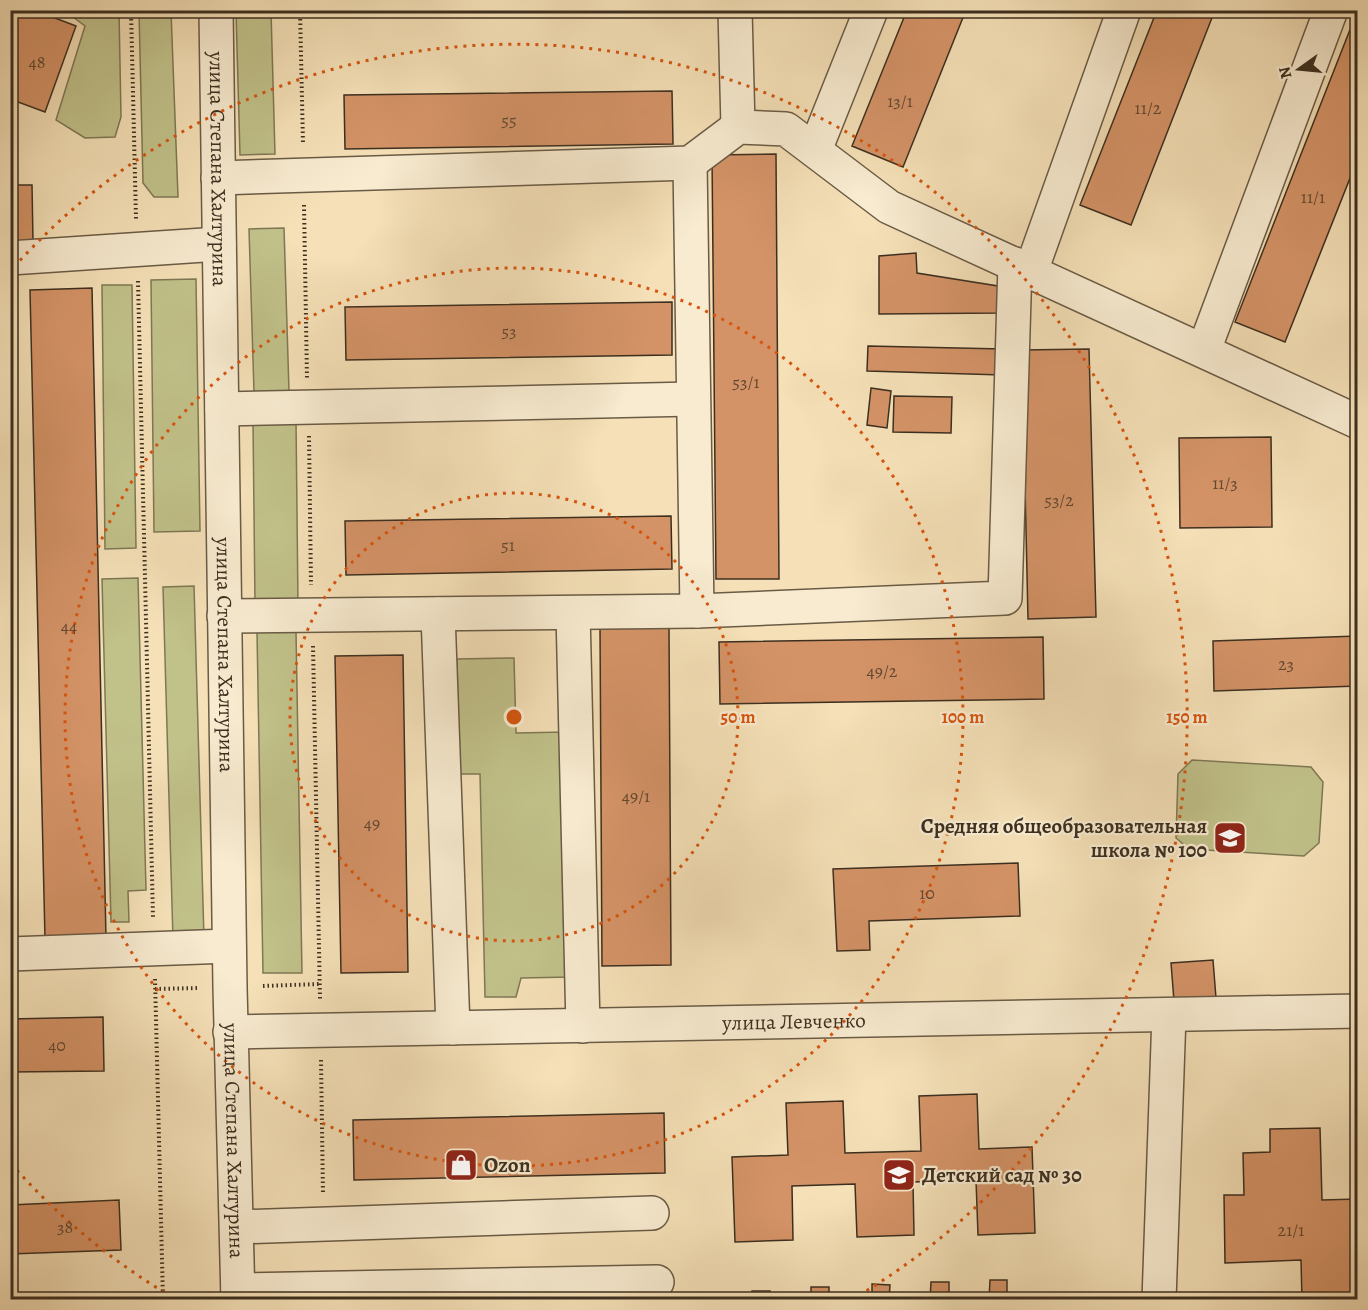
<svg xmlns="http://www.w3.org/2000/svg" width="1368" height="1310" viewBox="0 0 1368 1310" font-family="Alegreya,serif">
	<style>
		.green { fill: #c1c18a; stroke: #7e7855; stroke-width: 1.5 }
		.building { fill: #d49367; stroke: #3c2f20; stroke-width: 1.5 }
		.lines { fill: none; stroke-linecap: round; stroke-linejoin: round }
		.minor-casing { stroke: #6a5b46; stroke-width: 36 }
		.path { stroke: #3c2f20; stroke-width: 4; stroke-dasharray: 1.5 3; stroke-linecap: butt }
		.minor { stroke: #f8ebd0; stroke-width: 33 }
		.ring { fill: none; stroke: #d7550e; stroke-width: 3; stroke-dasharray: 3 6 }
		.labels { text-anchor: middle; stroke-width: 4.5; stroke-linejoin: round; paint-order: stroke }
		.number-label { font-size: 18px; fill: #624832 }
		.street-label { font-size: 21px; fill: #3c2f20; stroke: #f8ebd0 }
		.poi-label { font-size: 21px; font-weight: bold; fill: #3c2f20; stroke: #f8ebd0; text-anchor: start }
		.centre { fill: #d7550e; stroke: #f8ebd0; stroke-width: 3 }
		.ring-label { font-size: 18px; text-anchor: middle; font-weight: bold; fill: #d7550e; stroke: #f8ebd0; stroke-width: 4.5; stroke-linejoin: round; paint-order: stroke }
	</style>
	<rect width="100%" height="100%" fill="#f5e0b7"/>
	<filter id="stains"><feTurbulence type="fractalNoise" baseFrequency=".00333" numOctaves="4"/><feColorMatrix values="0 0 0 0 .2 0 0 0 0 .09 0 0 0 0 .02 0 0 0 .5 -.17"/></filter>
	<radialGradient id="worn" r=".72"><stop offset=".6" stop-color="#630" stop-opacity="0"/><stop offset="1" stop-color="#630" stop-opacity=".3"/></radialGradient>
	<!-- green -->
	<path class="green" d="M65,11H119L121,117L115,137L85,138L56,120L85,26Z
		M139,11H171L178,197H154L143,183Z
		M236,11H271L275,154L240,155Z
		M284,228L289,391L254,392L249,229Z
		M196,279L200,531L154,532L151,280Z
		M102,285H132L136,548L105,549Z
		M296,420L298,605H255L253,421Z
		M138,578L146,890L128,891L129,922H111L102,579Z
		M194,586L204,939L173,940L163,587Z
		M257,632H296L302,973H263Z
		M514,658L516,733L566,732L571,977L521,978L516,997H485L480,774H459L457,659Z
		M1192,760L1311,767L1323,782L1319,843L1304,856L1189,849L1176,838L1178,774Z"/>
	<!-- building -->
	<path class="building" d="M10,10H34L76,26L45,112L10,99Z
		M907,10H966L903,167L852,146Z
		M1157,10H1215L1131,225L1080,205Z
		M1355,17L1358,18V158L1285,342L1235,322Z
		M672,91L673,144L345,149L344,95Z
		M776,154L779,579H716L712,155Z
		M10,185H32L33,242H10Z
		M916,253L917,273L1004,287L1001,313L879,314V256Z
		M92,288L106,938L45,939L30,290Z
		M672,302V355L346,360L345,307Z
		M868,346L1003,349L1002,375L867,371Z
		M1089,349L1096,617L1028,619L1022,350Z
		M871,388L891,391L887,428L867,425Z
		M894,396L952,397L951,433L893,432Z
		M1271,437L1272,527L1180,528L1179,438Z
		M671,516L672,569L346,575L345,521Z
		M600,627H669L671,965L602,966Z
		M1358,636V686L1214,691L1213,641Z
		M1043,637L1044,699L720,704L719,642Z
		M403,655L408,972L341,973L335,656Z
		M1018,863L1020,916L869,921L870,950L837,951L833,869Z
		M1213,960L1216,998L1174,1001L1171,963Z
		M103,1017L104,1071L10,1072V1019Z
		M977,1094L979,1149L1032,1147L1035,1233L978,1235L976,1180L913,1182L914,1235L857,1237L855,1184L792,1186L793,1240L735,1242L732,1157L788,1155L786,1103L843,1101L845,1153L921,1151L919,1096Z
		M664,1113L665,1173L354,1180L353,1120Z
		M1320,1128L1322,1200L1358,1199V1300H1302L1301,1260L1225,1263L1224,1195H1244L1243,1153L1270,1152V1129Z
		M119,1200L121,1250L10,1254V1205Z
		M990,1280H1007V1300H989Z
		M931,1282H949V1300H930Z
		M872,1284L890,1285L889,1300H872Z
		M811,1287H829V1300H811Z
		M752,1291H770V1300H752Z"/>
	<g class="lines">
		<!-- minor casing -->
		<g class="minor-casing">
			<g id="minor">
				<path id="s1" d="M216,10L230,987L238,1300"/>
				<path d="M735,10L738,127"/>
				<path d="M815,150L871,10"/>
				<path d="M690,163L697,611"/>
				<path d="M218,178L690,163L738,127L786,129L889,207L1358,422"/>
				<path d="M10,258L219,244"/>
				<path d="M1031,271L1124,10"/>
				<path d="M1204,350L1331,10"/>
				<path d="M222,409L693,399"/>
				<path d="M573,613L583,1026"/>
				<path d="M438,614L453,1028"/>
				<path d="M224,616L697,611L1005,598L1015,264"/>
				<path d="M10,954L229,946"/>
				<path id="s2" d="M230,1032L1358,1011"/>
				<path d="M237,1227L652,1213"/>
				<path d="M238,1290L657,1282"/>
				<path d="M1159,1300L1169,1015"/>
			</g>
		</g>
		<!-- path -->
		<path class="path" d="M131,10L136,219
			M300,10L303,144
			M304,205L307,378
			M138,281L153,918
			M309,436L311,585
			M313,646L320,999
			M155,979L163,1300
			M263,986L319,984
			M155,989L200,988
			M321,1060L323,1194"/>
		<!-- minor -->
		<use href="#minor" class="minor"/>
	</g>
	<!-- distance rings -->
	<g class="ring">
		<circle cx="514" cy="717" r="224"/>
		<circle cx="514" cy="717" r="449"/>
		<path d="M172 1297A673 673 0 0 1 14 1167M14 267A673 673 0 1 1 856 1297"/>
	</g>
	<!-- icons -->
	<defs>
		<g id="school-square" transform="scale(1.725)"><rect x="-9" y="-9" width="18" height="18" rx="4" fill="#8f2418" stroke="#f8ebd0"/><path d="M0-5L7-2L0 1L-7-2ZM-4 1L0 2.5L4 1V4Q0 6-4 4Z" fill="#fff"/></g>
		<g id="shop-square" transform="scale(1.725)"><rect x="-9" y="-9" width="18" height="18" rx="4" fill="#8f2418" stroke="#f8ebd0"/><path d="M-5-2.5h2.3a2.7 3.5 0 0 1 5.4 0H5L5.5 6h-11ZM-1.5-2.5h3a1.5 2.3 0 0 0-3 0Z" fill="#fff"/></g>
	</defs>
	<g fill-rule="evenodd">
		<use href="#school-square" x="1230" y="838"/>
		<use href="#shop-square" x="461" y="1165"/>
		<use href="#school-square" x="899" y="1175"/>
	</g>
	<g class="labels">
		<!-- number labels -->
		<g class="number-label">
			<text x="37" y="68">48</text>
			<text x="900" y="107">13/1</text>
			<text x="1148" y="114">11/2</text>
			<text x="509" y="126">55</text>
			<text x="1313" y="203">11/1</text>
			<text x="509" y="337">53</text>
			<text x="746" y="388">53/1</text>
			<text x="1225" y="489">11/3</text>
			<text x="1059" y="506">53/2</text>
			<text x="508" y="551">51</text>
			<text x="69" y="632">44</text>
			<text x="1286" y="670">23</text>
			<text x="882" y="677">49/2</text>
			<text x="636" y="802">49/1</text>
			<text x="372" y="829">49</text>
			<text x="927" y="899">10</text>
			<text x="57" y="1051">40</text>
			<text x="65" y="1233">38</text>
			<text x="1291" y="1236">21/1</text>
		</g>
		<!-- street labels -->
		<g class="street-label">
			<text dy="7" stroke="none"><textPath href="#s1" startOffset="159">улица Степана Халтурина</textPath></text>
			<text dy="7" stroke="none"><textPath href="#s1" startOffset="645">улица Степана Халтурина</textPath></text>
			<text dy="7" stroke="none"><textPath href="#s2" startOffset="564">улица Левченко</textPath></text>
			<text dy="7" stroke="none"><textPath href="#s1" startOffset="1131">улица Степана Халтурина</textPath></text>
		</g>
		<!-- poi labels -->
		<g class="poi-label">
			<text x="1207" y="833" text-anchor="end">Средняя общеобразовательная<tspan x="1207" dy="24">школа № 100</tspan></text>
			<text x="484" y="1172">Ozon</text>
			<text x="922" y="1182">Детский сад № 30</text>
		</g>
	</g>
	<circle cx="514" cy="717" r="9" class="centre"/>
	<g class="ring-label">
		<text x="738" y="723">50 m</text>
		<text x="963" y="723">100 m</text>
		<text x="1187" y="723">150 m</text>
	</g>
	<!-- margin -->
	<rect width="1368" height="1310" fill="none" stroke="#f5e0b7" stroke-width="36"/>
	<rect x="12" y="12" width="1344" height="1286" fill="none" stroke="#3c2f20" stroke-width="3"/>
	<rect x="18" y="18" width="1332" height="1274" fill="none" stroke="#3c2f20" stroke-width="1.5"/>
	<!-- north arrow -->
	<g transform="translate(1299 69) rotate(255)" stroke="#f8ebd0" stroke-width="4.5" paint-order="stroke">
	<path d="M0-4.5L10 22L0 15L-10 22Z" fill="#3c2f20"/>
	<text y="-9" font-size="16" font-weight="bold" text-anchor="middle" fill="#3c2f20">N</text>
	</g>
	<rect width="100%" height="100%" filter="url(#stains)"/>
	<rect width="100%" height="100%" fill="url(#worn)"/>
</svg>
